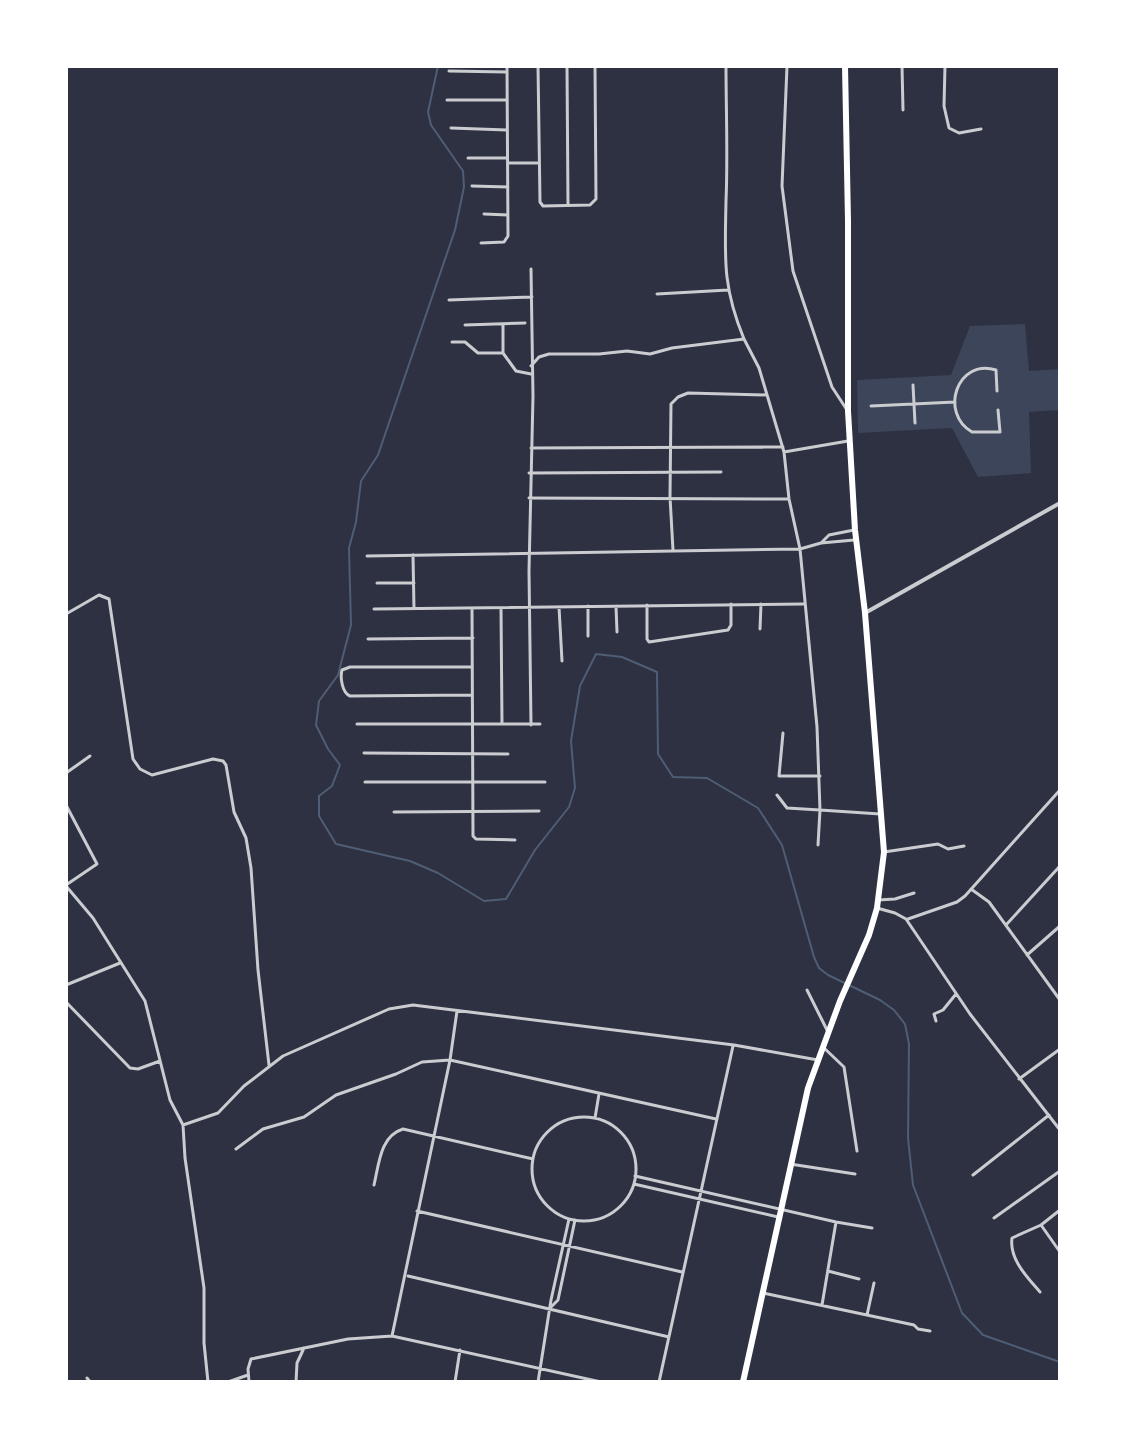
<svg xmlns="http://www.w3.org/2000/svg" width="1126" height="1448" viewBox="0 0 1126 1448" font-family="'Roboto Condensed',sans-serif">
	<style>
		.green { fill: #3c4559 }
		.lines { fill: none; stroke-linecap: round; stroke-linejoin: round }
		.stream { stroke: #4f5d75; stroke-width: 2 }
		.pedestrian { stroke: #caccd0; stroke-width: 3 }
		.minor { stroke: #caccd0; stroke-width: 3 }
		.tertiary { stroke: #caccd0; stroke-width: 4 }
		.trunk { stroke: #fff; stroke-width: 6 }
	</style>
	<rect width="100%" height="100%" fill="#2d3142"/>
	<!-- green -->
	<path class="green" d="M1025,324L1029,371L1060,369V410L1029,412L1031,473L978,477L952,428L858,433L857,380L951,375L970,326Z"/>
	<g class="lines">
		<!-- stream -->
		<path class="stream" d="M438,66L428,112L431,125L463,171L464,187L455,230L378,455L361,481L356,522L349,548L351,625L338,675L319,701L316,725L328,749L340,765L332,786L319,796V816L336,844L410,861L438,873L484,901L506,899L535,850L569,807L575,788L571,741L580,686L596,654L622,657L657,672L658,754L673,777L707,778L758,808L782,845L814,957L819,968L828,975L880,1000L894,1010L905,1024L909,1044L908,1138L913,1185L962,1313L983,1335L1060,1362"/>
		<!-- pedestrian -->
		<path class="pedestrian" d="M913,385L915,423
			M997,391L996,370C957,358 939,413 972,432H1000L998,410
			M871,406L955,402"/>
		<!-- minor -->
		<path class="minor" d="M538,66L540,202L543,206L590,205L596,199L595,66
			M567,66L568,205
			M726,66C726,111 728,156 726,201C725,257 722,286 744,339
			M787,66L782,186L793,271L832,387L847,410
			M902,66L903,110
			M945,66L944,106L949,128L959,133L981,129
			M449,71L507,72
			M447,100H507
			M451,128L507,130
			M468,158H507
			M508,163H538
			M472,186L508,187
			M484,214L508,215
			M481,243L504,242L508,236L507,66
			M531,269L533,396L529,571L531,725
			M657,294L728,290
			M449,300L532,297
			M465,325L525,323
			M503,325V353
			M452,342H465L478,353H503L516,371L531,374
			M531,366L539,357L549,354H599L627,351L650,354L672,348L744,339L759,368L784,452L789,499L800,549L817,727L820,810L787,808L777,795
			M531,448L783,447
			M784,452L848,441
			M529,473L721,472
			M529,498L789,499
			M821,543L829,535L854,530
			M673,550L670,497L671,404L678,397L688,393L767,395
			M413,555L414,609
			M367,556L800,549L821,543L854,540
			M377,583H414
			M647,605V639L649,642L728,630L731,625V604
			M616,606L617,632
			M559,607L562,661
			M501,608L502,724
			M374,609L803,604
			M472,609L473,836L476,839L515,840
			M66,614L99,595L109,599L133,759L140,769L152,775L213,759L223,761L226,765L234,812L246,838L251,868L258,970L269,1065
			M760,629L761,604
			M588,636V606
			M368,639L473,638
			M472,695L350,696C342,693 340,677 342,670L350,667H472
			M357,724H540
			M783,733L779,776H820
			M364,753L508,754
			M66,773L90,756
			M365,782H545
			M66,805L97,864L66,885
			M394,812L539,811
			M818,845L820,810L880,814
			M884,852L938,844L948,849L964,846
			M66,886L93,918L145,1001L170,1100L183,1125L218,1113L244,1086L283,1056L389,1009L413,1005L734,1045L818,1060
			M971,889L989,902L1060,1000
			M878,900L895,899L914,893
			M877,908L895,913L906,919L970,1014L1060,1130
			M908,919L957,902L965,896L1060,790
			M1006,925L1060,866
			M1027,955L1060,926
			M66,985L120,963
			M807,990L827,1030
			M66,1002L130,1068L138,1069L160,1061
			M936,1021L934,1014L943,1010L956,994
			M823,1047L844,1067L857,1151
			M1019,1079L1060,1049
			M532 1169a52 52 0 1 1 104 0a52 52 0 1 1-104 0Z
			M595,1118L599,1094
			M183,1125L185,1158L204,1288V1343L208,1382
			M236,1149L263,1129L304,1117L336,1095L396,1074L422,1062L450,1060L716,1119
			M790,1164L855,1174
			M973,1175L1049,1115
			M635,1176L836,1222L872,1228
			M634,1184L778,1217
			M374,1185C379,1164 380,1136 403,1129L533,1159
			M1060,1210L1041,1225L1060,1252
			M417,1211L682,1272
			M994,1218L1060,1171
			M828,1271L859,1279
			M408,1276L669,1337
			M1040,1292C1027,1277 1009,1259 1012,1238L1041,1225
			M763,1293L914,1325L918,1329L930,1331
			M822,1305L836,1222
			M551,1307L558,1300L575,1220
			M867,1315L874,1283
			M392,1336L450,1060L457,1011
			M87,1378L90,1382
			M228,1382L248,1375
			M249,1382L248,1369L251,1359L348,1339L392,1336L601,1382
			M296,1382L297,1363L304,1348
			M455,1382L460,1350
			M538,1382L551,1300L569,1219
			M659,1382L733,1046"/>
		<!-- tertiary -->
		<path class="tertiary" d="M865,613L1060,503"/>
		<!-- trunk -->
		<path class="trunk" d="M743,1382L808,1088L840,1001L869,935L877,908L884,852L865,613L855,530L848,411V221L845,66"/>
	</g>
	<!-- border -->
	<rect width="1126" height="1448" fill="none" stroke="#ffffff" stroke-width="136"/>
</svg>
